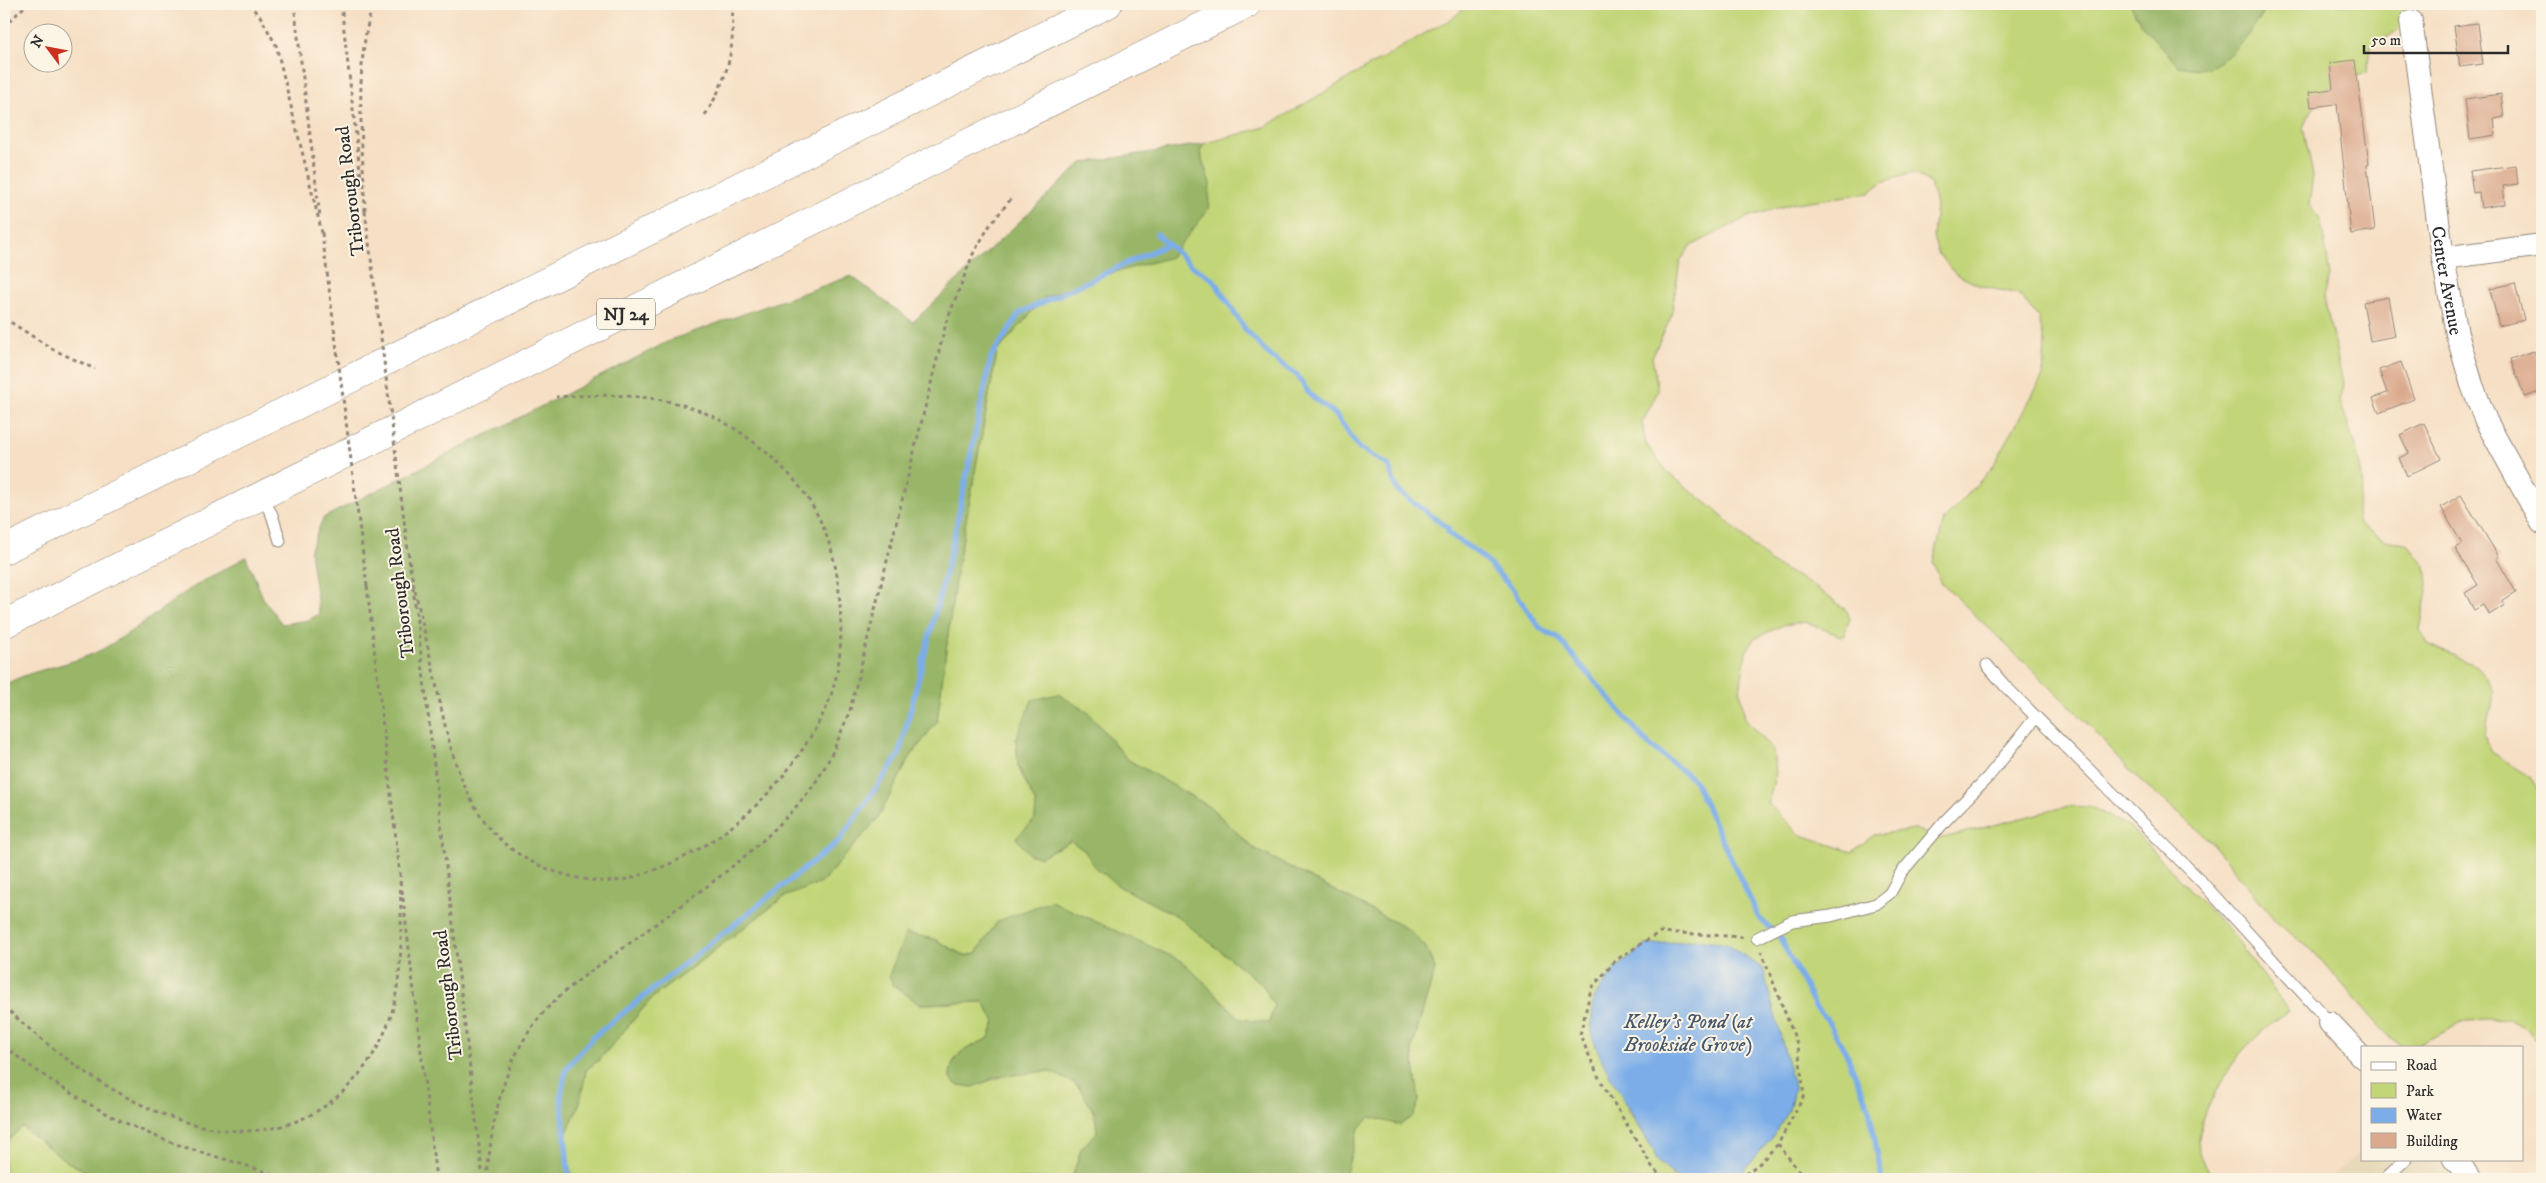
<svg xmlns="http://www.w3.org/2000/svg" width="2546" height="1183" viewBox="0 0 2546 1183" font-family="'IM FELL DW Pica',serif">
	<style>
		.built { fill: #e7daba }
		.green { fill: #c2d578; stroke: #768052 }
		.forest { fill: #99b668; stroke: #62704a }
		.water { fill: #7cade8; stroke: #546c8a }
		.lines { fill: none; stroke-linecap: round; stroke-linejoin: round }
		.stream { stroke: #7cade8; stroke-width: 5.5 }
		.building { fill: #dbaa8e }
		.service-casing { stroke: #908578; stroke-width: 13 }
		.minor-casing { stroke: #908578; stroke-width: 24 }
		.motorway-casing { stroke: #908578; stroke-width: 29 }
		.path { stroke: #908578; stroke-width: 3; stroke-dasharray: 4 4; stroke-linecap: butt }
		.service { stroke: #fff; stroke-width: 11 }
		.minor { stroke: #fff; stroke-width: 22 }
		.motorway { stroke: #fff; stroke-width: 28 }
		.path-bridge { stroke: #908578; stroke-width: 3; stroke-dasharray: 4 4; stroke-linecap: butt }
		.labels { text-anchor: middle; stroke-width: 4; stroke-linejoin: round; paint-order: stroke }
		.shield { fill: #fcf5e5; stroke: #6a6863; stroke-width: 1 }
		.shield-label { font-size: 18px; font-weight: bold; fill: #2b2b2b }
		.street-label { font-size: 19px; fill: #2b2b2b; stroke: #fcf5e5 }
		.water-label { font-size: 20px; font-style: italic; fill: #47586d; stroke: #fcf5e5 }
	</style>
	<rect width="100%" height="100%" fill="#fcf5e5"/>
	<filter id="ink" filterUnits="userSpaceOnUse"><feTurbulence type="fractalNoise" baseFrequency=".02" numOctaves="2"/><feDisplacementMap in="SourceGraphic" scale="10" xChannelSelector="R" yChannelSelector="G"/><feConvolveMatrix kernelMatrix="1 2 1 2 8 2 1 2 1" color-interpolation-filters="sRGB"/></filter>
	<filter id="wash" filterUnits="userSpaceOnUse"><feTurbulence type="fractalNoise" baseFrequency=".0096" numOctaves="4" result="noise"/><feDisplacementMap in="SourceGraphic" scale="20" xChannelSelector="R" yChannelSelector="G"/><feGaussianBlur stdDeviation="1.12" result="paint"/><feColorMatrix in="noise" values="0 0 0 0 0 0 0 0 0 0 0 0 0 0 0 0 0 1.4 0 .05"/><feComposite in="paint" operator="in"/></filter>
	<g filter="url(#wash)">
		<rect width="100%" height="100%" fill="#f6dfc4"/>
		<!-- built -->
		<path class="built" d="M2362,1150V1159H2454L2472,1179H2330Z"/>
		<!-- green -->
		<path class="green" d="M1471,4H2130L2141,24L2259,21L2268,4H2415L2397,31L2370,47L2367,73C2324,84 2323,89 2303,127L2313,175L2309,205L2321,221L2330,276L2324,297L2344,387L2339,399C2346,418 2364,467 2362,486C2360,503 2354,505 2359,524L2385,540L2406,543L2426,565L2428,585L2420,630L2428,644L2477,666L2486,676L2494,693L2484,735L2490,751L2530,776L2542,798V1046L2525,1027L2508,1019L2466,1021L2413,1047H2404L2389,1037L2313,951L2277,923L2212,843L2130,771L2083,719L1941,582L1933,562L1944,520L1992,468L2043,376L2045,343L2038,317L2019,294L1980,286L1956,274L1938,253L1933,237L1936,205L1930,183L1913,173L1882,182L1869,193L1795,203L1748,217L1691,246L1680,261L1671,317L1652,357L1658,391L1642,423L1646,444L1668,473L1714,509L1770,562L1814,586L1847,611L1850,619L1843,637L1806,622L1783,625L1754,639L1746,652L1740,691L1745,719L1773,751L1776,773L1768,803L1799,834L1852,852L1874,835L1915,829L1939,839L2069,806L2091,807L2130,827L2235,937L2289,1011C2270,1023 2253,1039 2238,1056C2225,1072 2197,1122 2198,1142C2200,1157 2205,1168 2215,1179H1730L1744,1170L1627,1108L1653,1149L1657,1161L1678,1179H1344L1359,1128L1370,1117L1419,1101L1412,1048L1435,969L1425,946L1409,930L1253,848L1210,807L1127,759L1089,713L1018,766L1036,804L1035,819L1016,838L1040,857L1071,841L1084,850L1097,868L1120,887L1177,916L1263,985L1274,1006L1269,1023L1241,1019L1182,961L998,921L976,953L965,956L934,939L920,1004L984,1002L995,1022L989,1038C968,1049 950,1052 950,1079L973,1087C991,1079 1028,1068 1048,1071C1078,1076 1095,1104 1097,1132L1081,1149L1072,1179H573L563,1142L580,1102L586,1070L600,1059L652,998L784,897L822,882L878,818L909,759L937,721L955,580L997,352L1044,298L1090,279L1210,184L1200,153L1203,144L1265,127L1441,24C1454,21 1459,10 1471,4Z
			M22,1127L66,1161L101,1179H4V1144Z"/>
		<!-- forest -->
		<path class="forest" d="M2130,4H2268C2258,24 2229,64 2205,68C2197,70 2186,67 2178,66L2141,24Z
			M1203,144L1200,153L1210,184L1208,210L1171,257L1090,279L1044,298L997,352L955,580L937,721L909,759L878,818L822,882L784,897L652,998L600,1059L586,1070L580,1102L563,1142L573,1179H101L66,1161L22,1127L4,1144V685C34,668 70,666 101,650C130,634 156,613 183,594C203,580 226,569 246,557L264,600L282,624L308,620L319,614L310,551L323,518L673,339L851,276L913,322L1082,163Z
			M1058,694L1089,713L1127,759L1210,807L1253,848L1409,930L1425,946L1435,969L1412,1048L1419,1101L1413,1116L1400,1125L1370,1117L1359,1128L1344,1179H1072L1081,1149L1097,1132L1096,1115L1077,1084L1048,1071L996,1077L973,1087L957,1085L950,1079C950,1052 968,1049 989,1038L995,1022L984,1002L920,1004L893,985L889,975L906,933L934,939L965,956L976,953L998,921L1051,901L1182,961L1241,1019L1269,1023L1274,1006L1263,985L1177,916L1120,887L1096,868L1084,850L1071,841L1040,857L1030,855L1016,838L1035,819L1036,804L1018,766L1016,739L1032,700Z"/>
		<!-- water -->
		<path class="water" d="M1696,940L1727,944L1763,969L1794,1087L1789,1111L1772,1138L1744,1170L1730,1179H1678L1657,1161L1653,1149L1604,1065L1591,1034L1593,999L1615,969L1646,945Z"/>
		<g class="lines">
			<!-- stream -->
			<path class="stream" d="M1157,234L1192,266L1213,279L1245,329L1271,357L1297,375L1310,395L1335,414L1359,448L1388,465L1397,490L1448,528V533L1479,554L1511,587L1540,628L1558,638L1647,743L1694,780L1759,918L1779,936L1816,1008L1826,1018L1846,1053L1869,1108L1882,1179
				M569,1179L561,1095L566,1069L593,1037L839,841L899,755L951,551L991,357L1020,313L1168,244"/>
		</g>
		<g id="blocks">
			<!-- building -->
			<path class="building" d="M2478,23L2483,64L2460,67L2454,26Z
				M2355,60L2369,164L2367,165L2375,230L2351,234L2337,104L2311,107L2309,92L2333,89L2330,63Z
				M2501,94L2504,117L2494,119L2496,135L2470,139L2465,99Z
				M2516,165L2518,184L2503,186L2505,204L2481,208L2479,192L2473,193L2470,171Z
				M2515,283L2524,320L2499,326L2490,289Z
				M2388,297L2395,336L2370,341L2363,302Z
				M2534,351L2542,374V391L2525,397L2510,359Z
				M2401,362L2414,399L2379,413L2373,398L2387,393L2379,370Z
				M2424,423L2441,459L2407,476L2399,458L2409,453L2400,435Z
				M2461,495L2499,557L2496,558L2516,592L2502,601L2505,605L2489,615L2483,605L2474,610L2465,593L2478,585L2455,548L2462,544L2441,507Z"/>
		</g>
	</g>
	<g filter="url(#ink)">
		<use href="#blocks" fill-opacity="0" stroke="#908578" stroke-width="1"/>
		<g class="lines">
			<!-- service casing -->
			<g class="service-casing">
				<path id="service" d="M261,495L272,515L280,541
					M1987,665L2005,686L2199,879L2330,1023
					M1757,938L1792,921L1831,916L1876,904L1890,893L1901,873L1945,821L1988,777L2036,717
					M2385,1179L2406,1159"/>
			</g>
			<!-- minor casing -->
			<g class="minor-casing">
				<g id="minor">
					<path id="s1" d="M2411,21L2443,258L2457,334L2472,385L2486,421L2542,523"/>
					<path d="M2443,258L2542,245"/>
					<path d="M2330,1023L2362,1057"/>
					<path d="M2454,1159L2472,1179"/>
				</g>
			</g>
			<!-- motorway casing -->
			<g class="motorway-casing">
				<path id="motorway" d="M4,550L1108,4
					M4,624L1247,4"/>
			</g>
			<!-- path -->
			<path class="path" d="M248,4L260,16L276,45L322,233
				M294,4L320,217
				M341,4L362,188
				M4,27L27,4
				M705,115C729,78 735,47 732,4
				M365,211C363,142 353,70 373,4
				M4,318L54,350L95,369
				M410,567C418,605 427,642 435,679C446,731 455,782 488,826C507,850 534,866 563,874C583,880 601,883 622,880C632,879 642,874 651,871C725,846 787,785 822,716C842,678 843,634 839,592C835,546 817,501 783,468C712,398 653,391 556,397
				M367,586L400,874
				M413,587L483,1179
				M402,890L436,1179
				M4,1006C83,1081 226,1182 332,1101C361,1078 384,1044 393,1008C404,963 401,918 400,872
				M2538,1042L2542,1039
				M4,1046C53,1085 106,1117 165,1140C204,1155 245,1163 284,1179
				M1778,1144L1805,1179
				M487,1179C491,1123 502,1065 538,1019C560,991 593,970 622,949C686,900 759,855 809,791C828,767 839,738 850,710L946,323L973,254L990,225L1011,199
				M1664,1179L1653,1168L1600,1080L1580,1035L1591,989L1616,960L1660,932L1744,937
				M1739,1179L1760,1163L1778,1144L1804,1096L1798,1046L1761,951"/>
			<!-- service -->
			<use href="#service" class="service"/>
			<!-- minor -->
			<use href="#minor" class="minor"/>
			<!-- motorway -->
			<use href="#motorway" class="motorway"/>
			<!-- path-bridge -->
			<path class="path-bridge" d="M365,211L410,567
				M322,233L367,586"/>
		</g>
	</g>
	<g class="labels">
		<!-- shield labels -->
		<rect class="shield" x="597" y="298.5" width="58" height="31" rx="4"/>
		<g class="shield-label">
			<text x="626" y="320">NJ 24</text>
		</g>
		<!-- street labels -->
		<g class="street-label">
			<text transform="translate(349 191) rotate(-97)" y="7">Triborough Road</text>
			<text dy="7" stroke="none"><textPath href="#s1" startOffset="262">Center Avenue</textPath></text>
			<text transform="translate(399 593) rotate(-97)" y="7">Triborough Road</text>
			<text transform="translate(447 995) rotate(-97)" y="7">Triborough Road</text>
		</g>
		<!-- water labels -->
		<g class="water-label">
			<text x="1688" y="1028">Kelley's Pond (at<tspan x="1688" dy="23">Brookside Grove)</tspan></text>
		</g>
	</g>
	<!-- margin -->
	<rect width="2546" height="1183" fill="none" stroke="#fcf5e5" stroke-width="20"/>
	<!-- legend -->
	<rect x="2361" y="1046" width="162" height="115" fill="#fcf5e5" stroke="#a8a49b"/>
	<rect x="2371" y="1062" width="25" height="8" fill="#ffffff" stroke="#a8a49b"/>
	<text x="2406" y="1070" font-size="15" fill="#2b2b2b">Road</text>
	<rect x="2371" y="1083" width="25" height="15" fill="#c2d578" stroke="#a8a49b"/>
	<text x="2406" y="1096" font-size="15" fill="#2b2b2b">Park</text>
	<rect x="2371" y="1108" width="25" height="15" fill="#7cade8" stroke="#a8a49b"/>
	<text x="2406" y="1120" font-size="15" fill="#2b2b2b">Water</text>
	<rect x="2371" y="1133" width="25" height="15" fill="#dbaa8e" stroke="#a8a49b"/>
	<text x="2406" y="1146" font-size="15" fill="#2b2b2b">Building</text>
	<!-- north arrow -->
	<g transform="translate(48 48) rotate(302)"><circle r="24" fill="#fcf5e5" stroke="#a8a49b"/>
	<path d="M0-4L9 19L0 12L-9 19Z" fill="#c8321e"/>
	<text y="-8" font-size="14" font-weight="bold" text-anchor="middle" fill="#2b2b2b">N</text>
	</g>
	<!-- scale -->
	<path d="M2364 45v8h144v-8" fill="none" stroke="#2b2b2b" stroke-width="2.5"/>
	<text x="2371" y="45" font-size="15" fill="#2b2b2b" stroke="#fcf5e5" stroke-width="4" paint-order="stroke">50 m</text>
</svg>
